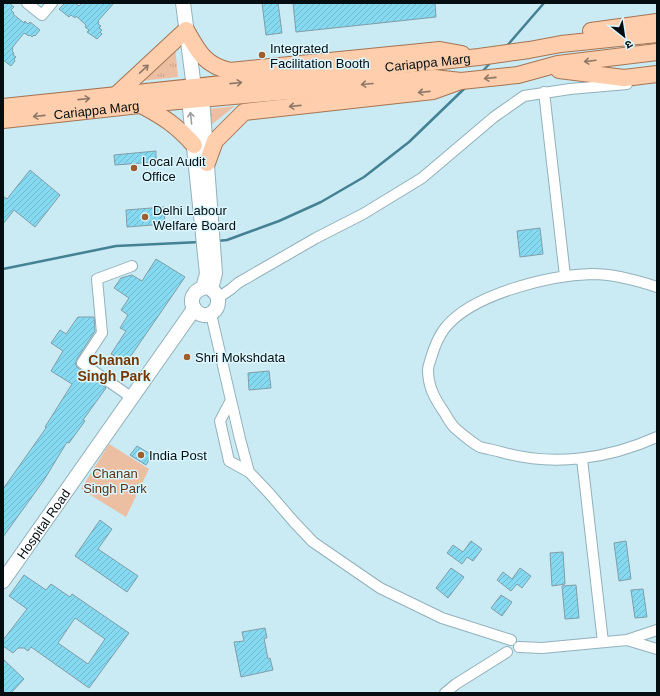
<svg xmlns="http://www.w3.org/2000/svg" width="660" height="696" viewBox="0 0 660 696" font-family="Arial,'Noto Sans Devanagari',sans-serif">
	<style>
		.grass { fill: url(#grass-tufts) }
		.park { fill: #edbfa2 }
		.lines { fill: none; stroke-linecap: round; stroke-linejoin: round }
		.stream { stroke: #448293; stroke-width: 2.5 }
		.building { fill: url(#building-hatch); stroke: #809ea8; fill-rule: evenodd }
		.street-casing { stroke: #92b1bb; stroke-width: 12 }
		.secondary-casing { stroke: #92b1bb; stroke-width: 16 }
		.primary-casing { stroke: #a67553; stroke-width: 18 }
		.street { stroke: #fff; stroke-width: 10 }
		.secondary { stroke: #fff; stroke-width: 14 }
		.primary { stroke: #fecead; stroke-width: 16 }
		.oneway { stroke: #8e7867 }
		.oneway2 { stroke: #9b9fa0 }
		.poi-dot { fill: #9f5d2b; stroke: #dcf6fe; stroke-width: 1.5 }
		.labels { text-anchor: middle; stroke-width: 3; stroke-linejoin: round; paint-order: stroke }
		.poi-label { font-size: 13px; fill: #040e11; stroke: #dcf6fe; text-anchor: start }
		.street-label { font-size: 13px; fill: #040e11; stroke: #dcf6fe }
		.park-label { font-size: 13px; fill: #5c3417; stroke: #dcf6fe }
		.neighbourhood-label { font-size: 14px; font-weight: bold; fill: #743a05; stroke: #dcf6fe }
	</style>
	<defs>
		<pattern id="grass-tufts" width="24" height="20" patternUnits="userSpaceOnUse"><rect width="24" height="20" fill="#edbfa2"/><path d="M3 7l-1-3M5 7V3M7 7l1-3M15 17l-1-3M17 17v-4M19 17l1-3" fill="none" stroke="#caa38a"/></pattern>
		<pattern id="building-hatch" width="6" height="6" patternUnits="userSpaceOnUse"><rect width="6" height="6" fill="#85daf2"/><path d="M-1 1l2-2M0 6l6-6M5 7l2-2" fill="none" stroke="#71bace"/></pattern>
	</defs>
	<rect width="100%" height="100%" fill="#caeaf4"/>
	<!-- grass -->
	<path class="grass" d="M175,46L178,77L141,81Z
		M235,106L211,125L209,109Z"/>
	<!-- park -->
	<path class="park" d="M109,444L149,469L126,517L81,489Z"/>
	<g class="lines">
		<!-- stream -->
		<path class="stream" d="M506,47L544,3
			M481,73L491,62
			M217,241L227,240L279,221L321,202L364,177L409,142L466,87
			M3,269L116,246L200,242"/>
	</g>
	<!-- building -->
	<path class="building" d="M3,3H9L14,7L11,10L14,13L13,14L24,23L25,21L28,24L30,22L40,30L35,36L34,35L32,37L30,35L29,36L24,33L12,48L13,49L12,51L14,53L13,55L16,57L14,59L15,61L11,66L3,60Z
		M65,3H75L79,6L82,3H114L98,21L99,22L98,24L101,26L99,28L102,30L100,32L102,34L97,39L87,32L89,30L85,27L86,25L76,16L75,18L71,15L69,17L59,9Z
		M262,3H278L282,33L266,35Z
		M293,3H435L436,17L296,32Z
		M156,151V162L115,165L114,155Z
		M30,170L60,195L35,227L14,210L3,224V196L7,199Z
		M164,207L165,224L127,227L126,210Z
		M540,228L543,254L520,257L517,231Z
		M156,259L185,277L126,363L111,354L126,331L120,328L128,315L121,310L129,298L114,288L121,278L132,275L142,281Z
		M78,317H94L95,331L77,359L75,364L78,368L106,388L83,420L85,421L69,443L67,442L44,480L3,537V489L46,428L45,427L72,384L51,371L63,351L51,343L60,330L66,334Z
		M269,371L271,388L249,390L248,373Z
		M137,446L152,455L146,465L130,455Z
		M100,520L112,529L98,549L138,576L127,592L75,556Z
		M471,541L482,549L473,561L467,557L462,564L447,553L453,545L463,552Z
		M626,541L631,579L619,581L614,543Z
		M563,552L565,584L552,586L550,553Z
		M451,568L464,577L448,598L436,588Z
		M520,568L531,576L522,588L517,584L511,591L497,580L503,572L512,579Z
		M24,575L46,590L51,584L70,597L72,594L129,633L89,688L31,647L28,651L24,648H18L13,653L3,646V640L27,609L9,596ZM75,618L105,639L88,664L58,643Z
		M576,585L579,618L565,619L562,586Z
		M643,589L647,617L635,618L631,590Z
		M501,595L512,602L502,616L491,608Z
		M265,628L267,638H264L268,659L270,658L273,670L241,677L234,642L244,641L242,632Z
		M3,659L24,679L11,693H3Z"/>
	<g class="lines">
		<!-- street casing -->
		<g class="street-casing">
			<path id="street" d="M27,3L42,15L52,3
				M544,92L565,276
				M657,287C636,280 615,274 592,274C550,275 472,294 445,328C438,337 434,348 431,358C430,362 428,366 428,370C428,387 435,399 444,412C447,417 450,423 454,427C459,432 474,444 480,447C487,449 494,450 501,452C553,467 608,459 657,437
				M218,298L231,289L238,283L316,238L363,214L422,178L494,117L524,96L570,89L627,84
				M211,314L240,439L249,472L269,493L294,522L313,542L380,588L442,618L511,640
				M131,397L82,363L102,333L97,279L132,266
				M231,400L220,421L229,461L249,472
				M582,459L603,642
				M627,640L657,630
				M519,647L542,648L627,640L657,649
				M445,693L456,684L507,652"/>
		</g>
		<!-- secondary casing -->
		<g class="secondary-casing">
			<g id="secondary">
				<path d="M183,3L193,80L202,98L215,273L211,289C215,292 219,296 218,302C218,306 216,310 212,313C196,323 181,295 203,288L207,274L188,89"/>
				<path id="s1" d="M3,581L194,309"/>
			</g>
		</g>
		<!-- primary casing -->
		<g class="primary-casing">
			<g id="primary">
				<path d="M591,31L657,22"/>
				<path d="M559,70L624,78L657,74"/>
				<path d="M116,95L186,30C198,51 204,65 230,71L440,50L462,54"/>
				<path d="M141,105C164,117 177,126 194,145"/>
				<path id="s2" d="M3,107L479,57L529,50L561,44L657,34"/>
				<path id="s3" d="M3,120L167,102L434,78L461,81L518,75L558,64L657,52"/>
				<path d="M207,163L215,141L244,112L433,91L458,82"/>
			</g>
		</g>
		<!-- street -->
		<use href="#street" class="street"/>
		<!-- secondary -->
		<use href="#secondary" class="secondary"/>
		<!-- primary -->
		<use href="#primary" class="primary"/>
	</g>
	<!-- one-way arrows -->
	<defs><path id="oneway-shaft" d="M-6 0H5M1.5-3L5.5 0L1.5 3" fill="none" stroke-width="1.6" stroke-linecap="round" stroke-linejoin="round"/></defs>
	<g class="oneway">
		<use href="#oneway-shaft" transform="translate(590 61) rotate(173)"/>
		<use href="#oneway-shaft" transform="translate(144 69) rotate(-43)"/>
		<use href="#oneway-shaft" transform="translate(490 78) rotate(174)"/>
		<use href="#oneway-shaft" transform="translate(236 83) rotate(-6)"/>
		<use href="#oneway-shaft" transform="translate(367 84) rotate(175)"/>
		<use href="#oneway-shaft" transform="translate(424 92) rotate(174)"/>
		<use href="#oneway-shaft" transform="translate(84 99) rotate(-6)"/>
		<use href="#oneway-shaft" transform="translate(295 106) rotate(174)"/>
		<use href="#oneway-shaft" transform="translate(39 116) rotate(174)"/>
	</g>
	<use class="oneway2" href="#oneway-shaft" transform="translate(191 118) rotate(-96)"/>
	<!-- markers -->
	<g class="poi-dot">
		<circle cx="262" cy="55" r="4"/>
		<circle cx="134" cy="168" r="4"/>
		<circle cx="145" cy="217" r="4"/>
		<circle cx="187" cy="357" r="4"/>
		<circle cx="141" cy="455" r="4"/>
	</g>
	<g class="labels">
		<!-- poi labels -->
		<g class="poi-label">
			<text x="270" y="53">Integrated<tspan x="270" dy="15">Facilitation Booth</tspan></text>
			<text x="142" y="166">Local Audit<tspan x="142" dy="15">Office</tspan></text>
			<text x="153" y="215">Delhi Labour<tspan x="153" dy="15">Welfare Board</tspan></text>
			<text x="195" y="362">Shri Mokshdata</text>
			<text x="149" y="460">India Post</text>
		</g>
		<!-- street labels -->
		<g class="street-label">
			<text dy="5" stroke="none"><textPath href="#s2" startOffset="427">Cariappa Marg</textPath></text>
			<text dy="5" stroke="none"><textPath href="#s3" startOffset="94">Cariappa Marg</textPath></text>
			<text dy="5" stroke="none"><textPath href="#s1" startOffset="70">Hospital Road</textPath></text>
		</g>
		<!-- park labels -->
		<g class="park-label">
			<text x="115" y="478">Chanan<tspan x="115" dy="15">Singh Park</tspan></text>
		</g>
		<!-- neighbourhood labels -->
		<g class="neighbourhood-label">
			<text x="114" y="365">Chanan<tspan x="114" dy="16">Singh Park</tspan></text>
		</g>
	</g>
	<!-- border -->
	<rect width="660" height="696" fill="none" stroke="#040e11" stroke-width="8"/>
	<!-- north arrow -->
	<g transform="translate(624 36) rotate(150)" stroke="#dcf6fe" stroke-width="3" paint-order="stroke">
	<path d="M0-3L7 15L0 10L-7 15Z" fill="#040e11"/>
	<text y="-6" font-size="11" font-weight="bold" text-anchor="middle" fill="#040e11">उ</text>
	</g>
</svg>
